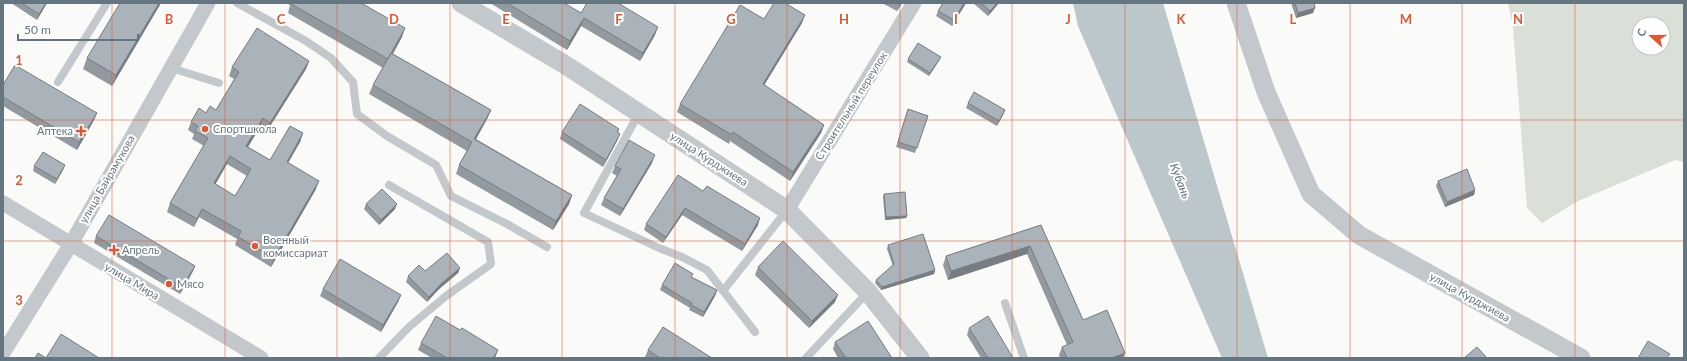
<svg xmlns="http://www.w3.org/2000/svg" width="1687" height="361" viewBox="0 0 1687 361" font-family="Lato,sans-serif">
	<style>
		.green { fill: #dadfd7; fill-rule: evenodd }
		.water { fill: #bbc7cb }
		.lines { fill: none; stroke-linecap: round; stroke-linejoin: round }
		.service { stroke: #c3c8cc; stroke-width: 8 }
		.minor { stroke: #c3c8cc; stroke-width: 15 }
		.tertiary { stroke: #c3c8cc; stroke-width: 19 }
		.wall { fill: #929a9f; fill-rule: evenodd }
		.shaded-wall { fill: #777d82 }
		.building { fill: #aab3b9; stroke: #777d82; fill-rule: evenodd }
		.grid { fill: none; stroke: #e4572e; stroke-width: 1; stroke-opacity: 0.55 }
		.poi-dot { fill: #e4572e; stroke: #fff; stroke-width: 1.5 }
		.labels { text-anchor: middle; stroke-width: 4; stroke-linejoin: round; paint-order: stroke }
		.street-label { font-size: 11px; fill: #657683; stroke: #fff }
		.poi-label { font-size: 11px; fill: #657683; stroke: #fff; text-anchor: start }
		.water-label { font-size: 12px; font-style: italic; fill: #60757c; stroke: #fff }
		.grid-label { font-size: 13px; text-anchor: middle; font-weight: bold; fill: #e4572e; stroke: #fff; stroke-width: 4; stroke-linejoin: round; paint-order: stroke }
	</style>
	<rect width="100%" height="100%" fill="#fafaf8"/>
	<!-- green -->
	<path class="green" d="M1508,3H1684V162L1675,160L1578,201L1542,223L1527,208L1513,28ZM1639,24H1663V48H1639Z"/>
	<!-- water -->
	<path class="water" d="M1073,3H1163L1268,358H1222L1078,26Z"/>
	<g class="lines">
		<!-- service -->
		<path class="service" d="M237,3L306,41L331,58L353,82L357,114L387,136L436,165L451,196L507,224L547,247
			M171,68L219,83
			M58,82L107,3
			M639,113L584,213L659,248L682,257L707,270L755,332
			M723,291L787,210
			M1005,303L1024,358
			M379,358L409,327L446,296L491,264L488,242L389,185
			M806,358L868,292"/>
		<!-- minor -->
		<path class="minor" d="M3,203L261,358
			M787,210L914,3
			M3,353L71,244L208,3"/>
		<!-- tertiary -->
		<path class="tertiary" d="M461,3L564,64L787,210L868,292L920,358
			M1236,3L1266,92L1311,194L1359,235L1581,358"/>
	</g>
	<!-- wall -->
	<path class="wall" d="M11,3H47L37,20Z
		M161,3L112,86L83,69L87,58Z
		M286,3H361L402,37L393,54L491,110L487,119L476,139L572,195L569,204L553,230L456,174L459,165L467,151L369,94L373,85L383,68L288,13L290,5Z
		M490,3H564L581,13L587,3H620L619,4L655,35L640,61L581,26L567,50Z
		M882,3H902L897,11Z
		M943,3H966L952,26L936,16L938,11Z
		M973,3H999L988,16Z
		M1291,3H1314L1313,13L1296,18Z
		M764,19L802,23L764,85L824,125L821,133L790,181L730,141L729,144L677,112L680,104Z
		M908,59H940L929,76L907,62Z
		M309,61L306,69L267,131L260,127L248,147L270,160L303,133L300,142L288,163L316,189L271,267L235,245L237,239L199,217L194,227L167,212L170,203L204,146L192,139L194,134L188,130L191,122L206,113L216,110L234,79L229,76L232,67ZM227,164L247,176L235,196L215,184Z
		M3,85L97,113L94,120L77,150L3,106Z
		M968,103L1005,110L1003,115L997,126L966,108Z
		M908,109L928,116L915,153L896,147Z
		M619,129L618,133L617,141L603,167L560,139L562,132Z
		M652,163L620,216L601,205L604,198L617,176L612,173L615,166Z
		M65,165L63,170L55,184L33,171L34,166Z
		M1438,181L1475,190L1474,195L1445,207L1436,186Z
		M703,191L758,225L742,251L682,215L663,243L644,230L646,224Z
		M884,194L907,216L906,218L885,220L883,197Z
		M366,204L395,209L379,225L364,209Z
		M1041,225L1083,320L1123,358H1060L1059,355L1062,347L1067,345L1027,254L948,280L943,265L946,256Z
		M96,236L195,266L192,273L180,294L94,243Z
		M888,245L935,270L934,274L881,290L875,283L876,280L893,266L887,249Z
		M758,267L835,302L809,328L755,275Z
		M460,268L458,273L439,289L427,302L406,282L408,276L425,271Z
		M692,277L717,290L715,296L703,317L689,310L690,308L660,290L662,285Z
		M323,289L401,295L398,302L381,332L320,296Z
		M969,328L1013,358H981L967,335Z
		M835,342L892,358H838L833,349Z
		M421,343L495,358H432L418,350Z
		M648,350L712,358H646L645,357Z"/>
	<!-- shaded-wall -->
	<path class="shaded-wall" d="M46,3H47L37,20L39,14Z
		M159,3H161L112,86L116,75Z
		M900,3H902L897,11Z
		M964,3H966L952,26L954,20Z
		M997,3H999L988,16L990,11Z
		M1315,8L1313,13L1296,18L1298,13Z
		M805,15L802,23L760,92L763,84Z
		M584,18L581,26L567,50L570,41Z
		M658,27L655,35L640,61L643,53Z
		M405,28L402,37L384,68L388,59Z
		M941,57L940,59L929,76L930,73Z
		M309,61L306,69L267,131L270,123Z
		M491,110L487,119L471,148L474,139Z
		M1005,110L1003,115L997,126L999,121Z
		M97,113L94,120L77,150L79,142Z
		M263,118L260,127L243,155L246,146Z
		M824,125L821,133L790,181L793,172Z
		M303,133L300,142L284,170L287,162Z
		M620,134L617,141L603,167L606,160Z
		M655,155L652,163L620,216L623,209Z
		M230,156L227,164L211,192L214,183Z
		M65,165L63,170L55,184L57,179Z
		M319,181L316,189L271,267L274,258Z
		M1475,190L1474,195L1445,207L1447,202Z
		M572,195L569,204L553,230L556,221Z
		M397,204L395,209L379,225L381,220Z
		M685,208L682,215L663,243L666,237Z
		M202,209L199,217L194,227L197,219Z
		M907,216L906,218L885,220L886,217Z
		M760,218L758,225L742,251L745,244Z
		M1030,246L1027,254L948,280L951,271Z
		M195,266L192,273L180,294L182,287Z
		M460,268L458,273L439,289L427,302L429,297L441,284Z
		M935,270L934,274L881,290L882,287Z
		M717,290L715,296L703,317L704,312Z
		M401,295L398,302L381,332L383,325Z
		M838,295L835,302L809,328L812,321Z
		M498,350L495,358H493Z
		M1125,353L1123,358H1112Z"/>
	<!-- building -->
	<path class="building" d="M21,3H46L39,14Z
		M120,3H159L116,75L87,58Z
		M291,3H361L405,28L388,59L291,4Z
		M507,3H564L581,13L587,3H618L658,27L643,53L584,18L570,41Z
		M774,3H785L805,15L763,84L824,125L793,172L733,132L732,135L680,104L740,5L764,19Z
		M943,3H964L954,20L938,11Z
		M981,3H997L990,11Z
		M1295,3H1314L1315,8L1298,13Z
		M257,28L309,61L270,123L263,118L246,146L270,160L290,126L303,133L287,162L319,181L274,258L238,237L241,231L202,209L197,219L170,203L208,138L195,131L198,126L191,122L199,108L206,113L210,106L216,110L239,72L232,67ZM230,156L251,169L235,196L214,183Z
		M918,43L941,57L930,73L908,59Z
		M391,53L491,110L474,139L572,195L556,221L459,165L472,142L373,85Z
		M15,65L97,113L79,142L3,97V85Z
		M974,92L1005,110L999,121L968,103Z
		M580,104L619,129L617,132L620,134L606,160L562,132Z
		M908,109L928,116L917,148L898,142Z
		M629,140L655,155L623,209L604,198L621,169L615,166Z
		M43,152L65,165L57,179L34,166Z
		M1467,169L1475,190L1447,202L1438,181Z
		M678,175L703,191L707,186L760,218L745,244L685,208L666,237L646,224Z
		M382,189L397,204L381,220L366,204Z
		M905,192L907,216L886,217L884,194Z
		M109,215L195,266L182,287L96,236Z
		M1041,225L1083,320L1107,310L1125,353L1112,358H1067L1062,347L1073,342L1030,246L951,271L946,256Z
		M923,234L935,270L882,287L876,280L894,264L888,245Z
		M783,241L838,295L812,321L758,267Z
		M447,253L460,268L441,284L429,297L408,276L419,265L425,271Z
		M340,259L401,295L383,325L323,289Z
		M675,263L693,274L691,277L717,290L704,312L691,305L692,303L662,285Z
		M436,316L460,330L462,328L498,350L493,358H447L421,343Z
		M988,316L1013,358H988L969,328Z
		M868,321L892,358H846L835,342Z
		M663,327L712,358H660L648,350Z
		M61,334L99,358H46Z
		M1648,341L1670,354L1667,358H1638Z
		M1477,347L1487,358H1464Z
		M38,353L46,358H35Z"/>
	<!-- grid -->
	<path class="grid" d="M112,3V358M225,3V358M337,3V358M450,3V358M562,3V358M675,3V358M787,3V358M900,3V358M1012,3V358M1125,3V358M1237,3V358M1350,3V358M1462,3V358M1575,3V358M3,120H1684M3,241H1684"/>
	<!-- markers -->
	<g class="poi-dot">
		<circle cx="205" cy="129" r="4"/>
		<path d="M79 125h4v4h4v4h-4v4h-4v-4h-4v-4h4z"/>
		<circle cx="255" cy="246" r="4"/>
		<path d="M112 244h4v4h4v4h-4v4h-4v-4h-4v-4h4z"/>
		<circle cx="169" cy="284" r="4"/>
	</g>
	<g class="labels">
		<!-- street labels -->
		<g class="street-label">
			<text transform="translate(851 106) rotate(-58)" y="4">Строительный переулок</text>
			<text transform="translate(709 159) rotate(33)" y="4">улица Курджиева</text>
			<text transform="translate(107 179) rotate(-60)" y="4">улица Байрамукова</text>
			<text transform="translate(132 281) rotate(31)" y="4">улица Мира</text>
			<text transform="translate(1470 297) rotate(29)" y="4">улица Курджиева</text>
		</g>
		<!-- poi labels -->
		<g class="poi-label">
			<text x="213" y="133">Спортшкола</text>
			<text x="73" y="135" text-anchor="end">Аптека</text>
			<text x="263" y="244">Военный<tspan x="263" dy="13">комиссариат</tspan></text>
			<text x="122" y="254">Апрель</text>
			<text x="177" y="288">Мясо</text>
		</g>
		<!-- water labels -->
		<g class="water-label">
			<text transform="translate(1180 181) rotate(69)" y="4">Кубань</text>
		</g>
	</g>
	<g class="grid-label">
		<text x="169" y="24">B</text>
		<text x="281" y="24">C</text>
		<text x="394" y="24">D</text>
		<text x="506" y="24">E</text>
		<text x="619" y="24">F</text>
		<text x="731" y="24">G</text>
		<text x="844" y="24">H</text>
		<text x="956" y="24">I</text>
		<text x="1068" y="24">J</text>
		<text x="1181" y="24">K</text>
		<text x="1293" y="24">L</text>
		<text x="1406" y="24">M</text>
		<text x="1518" y="24">N</text>
		<text x="19" y="65">1</text>
		<text x="19" y="185">2</text>
		<text x="19" y="305">3</text>
	</g>
	<!-- border -->
	<rect width="1687" height="361" fill="none" stroke="#657683" stroke-width="8"/>
	<!-- north arrow -->
	<g transform="translate(1651 36) rotate(291)"><circle r="19" fill="#ffffff" stroke="#c1c8cd"/>
	<path d="M0-3L7 15L0 10L-7 15Z" fill="#e4572e"/>
	<text y="-6" font-size="11" font-weight="bold" text-anchor="middle" fill="#657683">С</text>
	</g>
	<!-- scale -->
	<path d="M18 34v6h120v-6" fill="none" stroke="#657683" stroke-width="2"/>
	<text x="24" y="34" font-size="12" fill="#657683" stroke="#ffffff" stroke-width="3" paint-order="stroke">50 m</text>
</svg>
